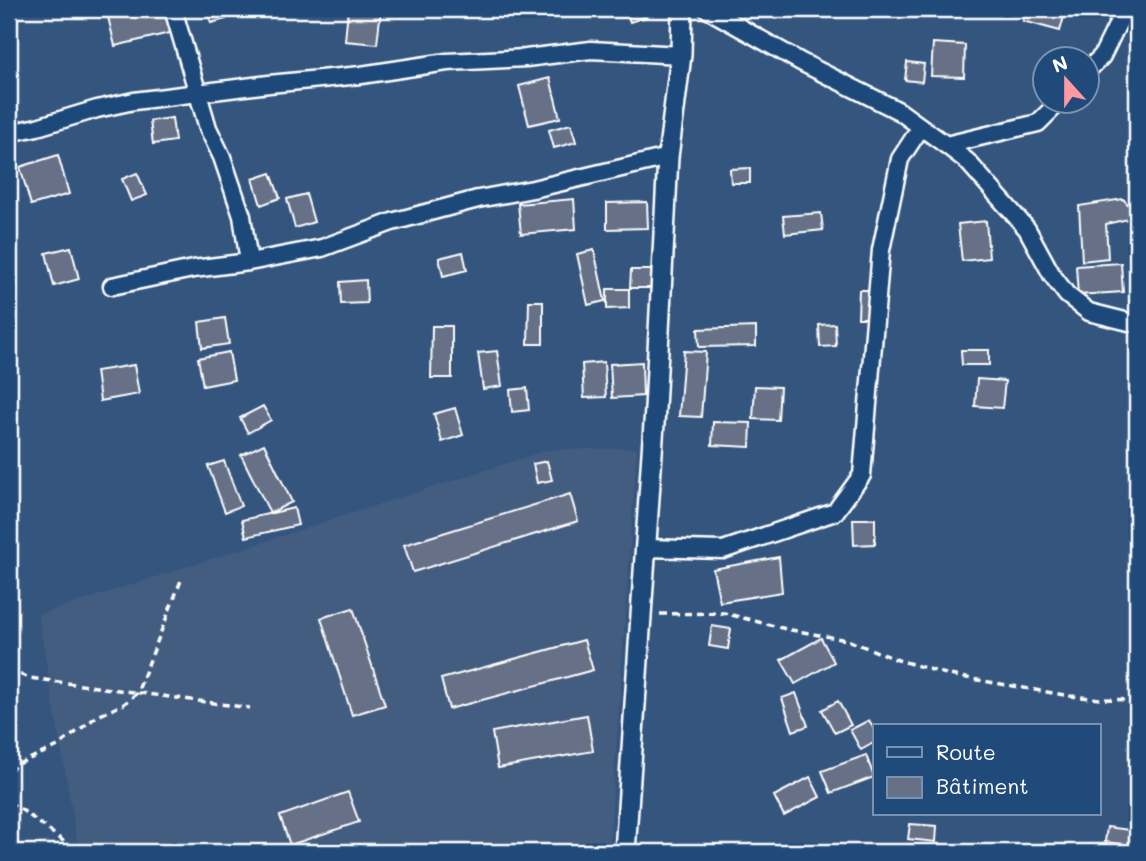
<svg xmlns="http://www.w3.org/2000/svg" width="1146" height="861" viewBox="0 0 1146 861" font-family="Mali,sans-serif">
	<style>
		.built { fill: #435d80 }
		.building { fill: #667086; stroke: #fff; stroke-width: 2 }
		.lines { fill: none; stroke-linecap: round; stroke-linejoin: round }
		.minor-casing { stroke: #fff; stroke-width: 21 }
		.tertiary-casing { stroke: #fff; stroke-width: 24 }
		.path { stroke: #fff; stroke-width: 3.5; stroke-dasharray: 7 5; stroke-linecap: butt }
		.minor { stroke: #1f4a7a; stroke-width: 16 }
		.tertiary { stroke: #1f4a7a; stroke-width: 19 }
	</style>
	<rect width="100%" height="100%" fill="#34557e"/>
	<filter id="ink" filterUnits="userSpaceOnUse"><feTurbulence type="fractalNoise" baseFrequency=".0143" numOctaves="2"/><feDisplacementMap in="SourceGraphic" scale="14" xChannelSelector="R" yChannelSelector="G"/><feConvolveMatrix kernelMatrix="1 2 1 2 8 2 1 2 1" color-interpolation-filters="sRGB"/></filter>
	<g filter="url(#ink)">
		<!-- built -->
		<path class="built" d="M637,448L609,852H79L38,615L547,450Z"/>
		<!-- building -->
		<path class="building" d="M140,9H173L178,31L115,46L108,17Z
			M207,9H224L226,19L211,23Z
			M348,9H381L377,44L345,41Z
			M626,9H643L645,17L630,22Z
			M1026,9H1066L1060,31L1023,21Z
			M933,43L965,45L964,77L931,76Z
			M907,62L924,64L922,82L905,80Z
			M550,78L560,118L529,125L519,86Z
			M172,118L175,141L153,144L150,121Z
			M571,124L576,142L554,148L549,130Z
			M58,155L69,194L31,205L20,167Z
			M750,168V183H731L730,169Z
			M137,173L147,195L131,201L122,179Z
			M271,173L280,198L261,205L253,179Z
			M306,194L314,222L295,228L287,199Z
			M574,199L576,229L521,234L518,204Z
			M1123,199L1137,214V217L1106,224L1108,258L1082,261L1079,206Z
			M647,202L648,228L607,229V203Z
			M821,213L823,230L785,234L783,216Z
			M986,221L989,258L962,261L958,224Z
			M71,247L79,279L54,286L46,253Z
			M594,250L605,301L588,305L577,254Z
			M463,252L467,270L443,276L439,258Z
			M1121,263L1123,292L1078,295L1076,266Z
			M631,270H651V288H630Z
			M366,280L367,303L341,304L340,282Z
			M607,289H629V308L607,309Z
			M859,290H883L873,318H858Z
			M529,301H543V344H528Z
			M225,318L229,344L202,348L199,322Z
			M835,324L836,346L820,347L819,325Z
			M432,326H452V378H431Z
			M756,327V346L699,347L698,329Z
			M961,350H989V365H962Z
			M497,351L502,386L483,389L478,353Z
			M684,351L706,352L701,417L679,416Z
			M229,352L234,380L203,386L198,358Z
			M604,362L606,397L584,398L582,364Z
			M642,362L643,396L612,398L610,364Z
			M134,365L139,394L100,401L96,371Z
			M977,379L1005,381L1002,408L975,406Z
			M755,386L780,387L778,420L753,419Z
			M527,388L529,410L512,412L510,390Z
			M263,406L271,420L248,433L240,418Z
			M455,408L463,435L442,442L434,414Z
			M713,422L751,423L750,447L712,445Z
			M264,444L292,502L270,513L241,455Z
			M224,461L241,506L225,512L208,466Z
			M547,461L552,480L537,483L533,464Z
			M570,494L578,521L413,572L404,545Z
			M294,508L298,525L246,537L242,520Z
			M853,519H875V544L854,545Z
			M779,557L782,592L720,602L713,569Z
			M353,608L385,705L352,715L321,618Z
			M712,626L731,629L728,649L709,646Z
			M821,638L834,662L795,684L781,660Z
			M584,640L593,670L449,709L441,679Z
			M796,693L808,726L793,731L782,698Z
			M838,701L851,725L835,733L822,710Z
			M587,715L593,751L498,768L492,732Z
			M869,720L875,731V742L861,750L850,730Z
			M866,755L874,777L831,793L822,771Z
			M810,777L820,797L784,816L774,796Z
			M348,792L359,822L290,845L280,816Z
			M910,824L937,826L936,842L908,839Z
			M1107,827L1130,830L1129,845L1105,842Z"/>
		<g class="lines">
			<!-- minor casing -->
			<g class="minor-casing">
				<path id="minor" d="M173,9L208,128L222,157L242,216L249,262
					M707,9L801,62L899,111L946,145L967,161L1027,229L1052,275L1067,295L1089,312L1137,324
					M1086,72L1102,56L1125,9
					M9,133L37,127L97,109L134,101L269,84L361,75L447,62L526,58L591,50L681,55
					M946,145L1038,123L1059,102
					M112,286L193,269L249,262L322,248L392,222L478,199L533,189L668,157
					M645,548L723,550L835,512L862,475L881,250L900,159L921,127"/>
			</g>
			<!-- tertiary casing -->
			<g class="tertiary-casing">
				<path id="tertiary" d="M625,852L655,409L668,157L681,55L682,9"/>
			</g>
			<!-- path -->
			<path class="path" d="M660,614L724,613L786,629L847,640L898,660L949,675L1070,696L1101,699L1137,700
				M9,670L30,678L250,708
				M9,771L18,764L58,746L96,717L124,704L137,693L182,578
				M9,803L18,807L78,852"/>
			<!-- minor -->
			<use href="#minor" class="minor"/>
			<!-- tertiary -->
			<use href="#tertiary" class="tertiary"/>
		</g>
	</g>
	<!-- margin -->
	<rect width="1146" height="861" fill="none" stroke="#1f4a7a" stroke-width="35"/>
	<rect x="18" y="18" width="1111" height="826" fill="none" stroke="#fff" stroke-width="2.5" filter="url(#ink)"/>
	<!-- legend -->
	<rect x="873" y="724" width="228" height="91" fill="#1f4a7a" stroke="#7992af" stroke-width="2"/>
	<rect x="887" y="747" width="35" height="10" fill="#1f4a7a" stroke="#7992af" stroke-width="2"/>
	<text x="936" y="760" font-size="21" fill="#ffffff">Route</text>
	<rect x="887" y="777" width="35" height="21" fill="#667086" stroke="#7992af" stroke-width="2"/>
	<text x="936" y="794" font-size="21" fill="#ffffff">Bâtiment</text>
	<!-- north arrow -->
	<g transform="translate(1066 80) rotate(339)"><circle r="33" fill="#1f4a7a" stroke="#7992af" stroke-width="2"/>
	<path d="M0-5L12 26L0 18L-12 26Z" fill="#ff9aa2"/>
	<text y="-10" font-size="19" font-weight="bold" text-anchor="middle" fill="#ffffff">N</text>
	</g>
</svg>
